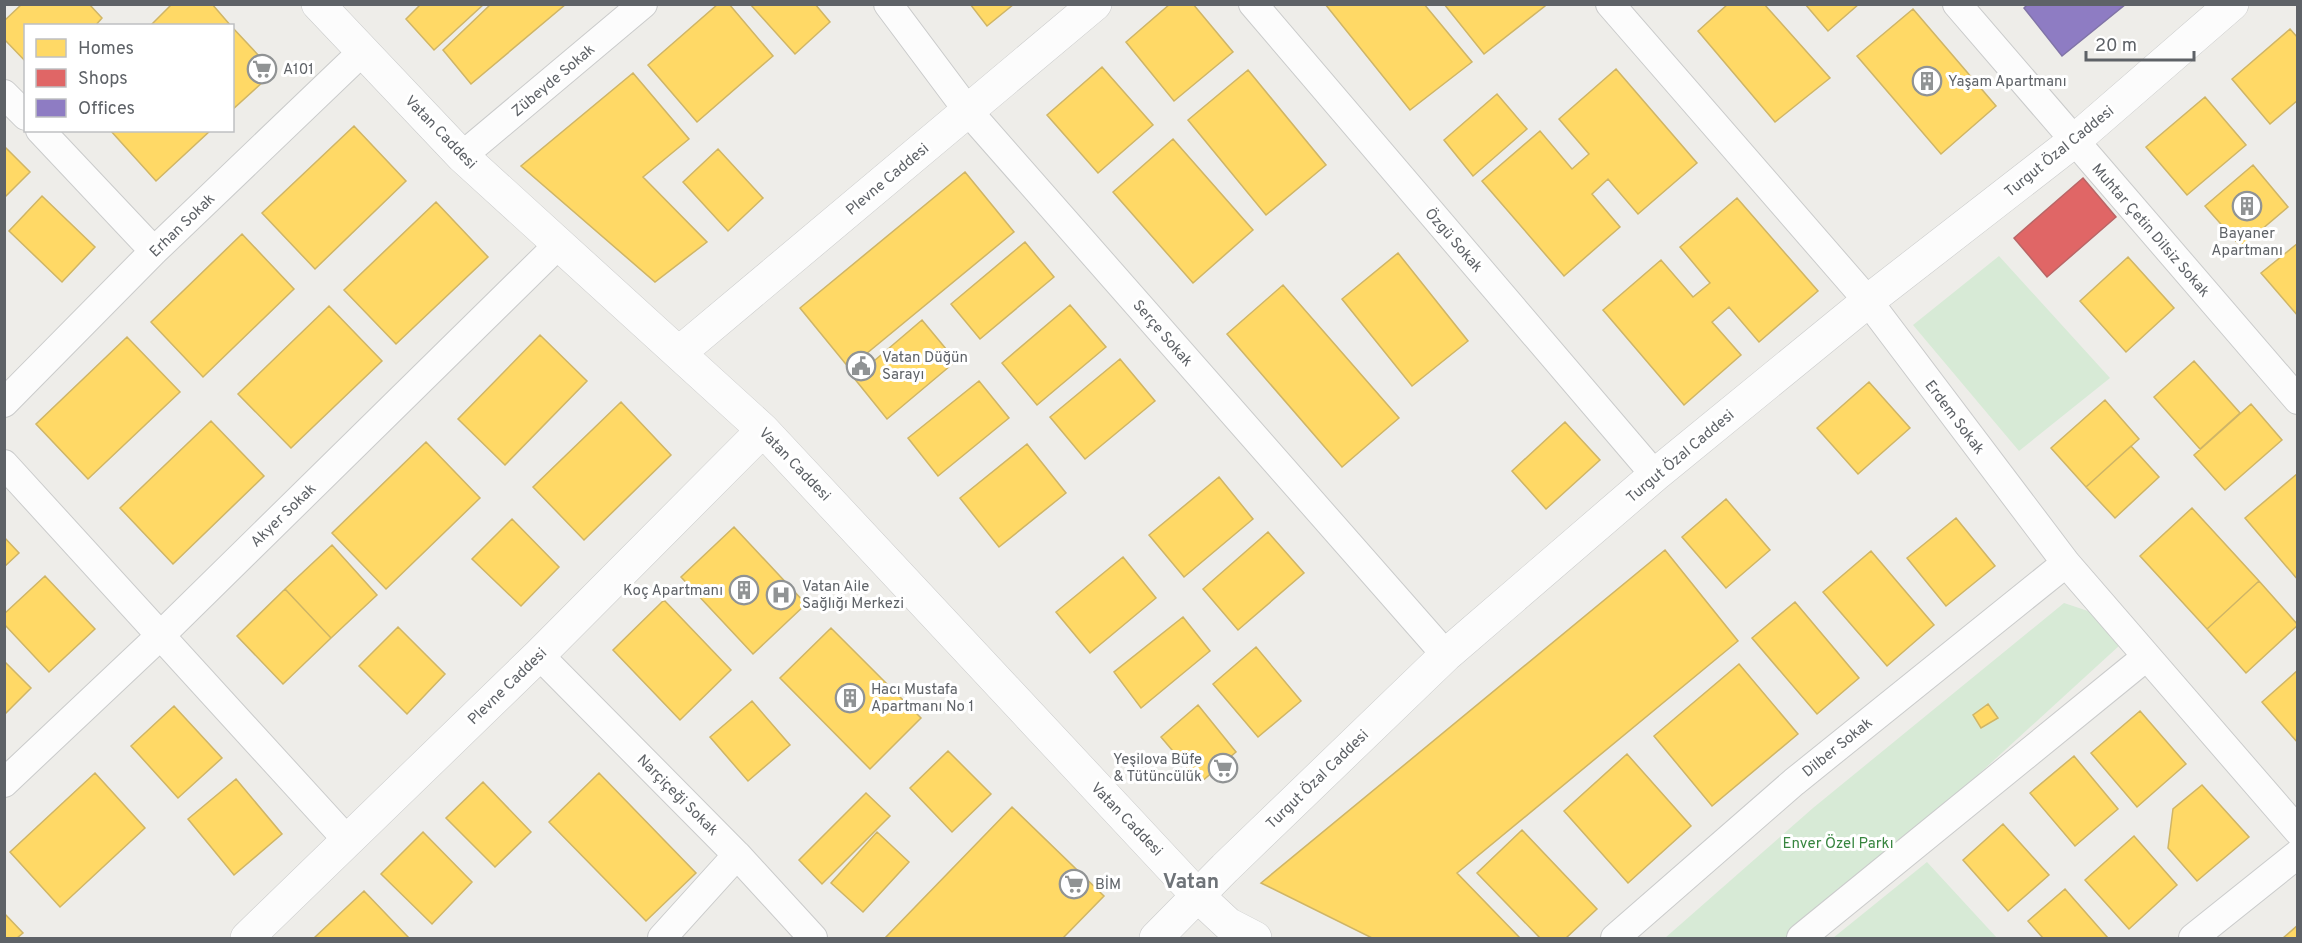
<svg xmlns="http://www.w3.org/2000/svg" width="2302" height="943" viewBox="0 0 2302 943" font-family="Overpass,sans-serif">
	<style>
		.green { fill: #d7ead6 }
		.homes { fill: #ffd966; stroke: #cfb566; stroke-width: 1.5 }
		.shops { fill: #e06666; stroke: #b96566; stroke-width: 1.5 }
		.offices { fill: #8e7cc3; stroke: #8074a7; stroke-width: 1.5 }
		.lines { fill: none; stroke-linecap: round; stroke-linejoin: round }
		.minor-casing { stroke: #cacbcb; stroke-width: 30 }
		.tertiary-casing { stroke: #cacbcb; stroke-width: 34 }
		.minor { stroke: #fcfcfc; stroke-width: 28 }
		.tertiary { stroke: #fcfcfc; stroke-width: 33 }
		.labels { text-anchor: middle; stroke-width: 6; stroke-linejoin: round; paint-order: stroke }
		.poi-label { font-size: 15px; fill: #5e6267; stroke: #fff; text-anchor: start }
		.street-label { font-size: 15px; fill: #5e6267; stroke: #fff }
		.park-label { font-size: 15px; fill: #37853f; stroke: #fff }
		.district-label { font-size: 21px; font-weight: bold; fill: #6f7479; stroke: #fff }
	</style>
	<rect width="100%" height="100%" fill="#eeede9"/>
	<!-- green -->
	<path class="green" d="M1999,256L2110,378L2019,451L1913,325Z
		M2064,603L2097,614L2120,645L1876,868L1787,938H1665L1813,808Z
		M1927,862L1997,938H1833Z"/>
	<!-- homes -->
	<path class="homes" d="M22,4H89L102,18L95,26H26V62L4,39V21Z
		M172,4H212L231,26H150Z
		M421,4H484L434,50L406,19Z
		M491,4H566L471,84L443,50Z
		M718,4H729L773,56L697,122L648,65Z
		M750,4H815L830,22L795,54Z
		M970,4H1014L987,26Z
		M1170,4H1193L1233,52L1174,101L1126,42Z
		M1325,4H1424L1472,62L1410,110Z
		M1444,4H1544L1545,6L1484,54Z
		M1728,4H1764L1830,78L1775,122L1698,31Z
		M1805,4H1859L1828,31Z
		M1913,9L1996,106L1941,154L1857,56Z
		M232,27L274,72L232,110Z
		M2290,29L2298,38V100L2270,124L2232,79Z
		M1102,67L1153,125L1098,173L1047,115Z
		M1616,69L1697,163L1638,214L1608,179L1592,194L1620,227L1564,276L1482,181L1540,131L1572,169L1589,154L1559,119Z
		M1248,70L1326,165L1266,215L1188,120Z
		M633,73L689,139L643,177L707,242L655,282L521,166Z
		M1497,94L1527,129L1473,176L1444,140Z
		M2205,97L2246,145L2187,195L2146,147Z
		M354,126L406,181L315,269L262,213Z
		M110,130H211L156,181Z
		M1173,139L1253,230L1193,283L1113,192Z
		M4,146L30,172L4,198Z
		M718,149L763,198L728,231L683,182Z
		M2253,165L2288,207L2241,247L2205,206Z
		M965,172L1014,232L849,368L800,308Z
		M42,196L95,247L62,282L9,231Z
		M1737,198L1818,291L1759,342L1729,307L1712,322L1741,355L1684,405L1603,310L1661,260L1693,297L1710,283L1680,247Z
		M436,202L488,257L396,344L344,290Z
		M242,234L294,289L203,377L151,322Z
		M1025,242L1054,277L980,339L951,304Z
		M2298,243V316L2261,273Z
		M1398,253L1468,341L1412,386L1342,299Z
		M2128,257L2174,308L2126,352L2080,301Z
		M1283,285L1399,418L1342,467L1227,334Z
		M1070,305L1106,347L1037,405L1002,363Z
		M329,306L382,361L291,448L238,394Z
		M922,320L956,361L887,419L854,378Z
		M540,335L587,381L505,465L458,419Z
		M127,337L180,392L88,479L36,424Z
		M1120,359L1155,401L1085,459L1050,417Z
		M2194,361L2240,413L2200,449L2154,397Z
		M979,381L1009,418L938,476L908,438Z
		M1869,382L1910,428L1858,474L1817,428Z
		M2105,400L2139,439L2086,487L2051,448Z
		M621,402L671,455L584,540L533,487Z
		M2251,404L2282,440L2225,490L2194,455Z
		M211,421L264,476L173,564L120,508Z
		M1565,422L1600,460L1546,509L1512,471Z
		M426,442L480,498L386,589L332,533Z
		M1027,444L1066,493L999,547L960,498Z
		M2131,446L2159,477L2115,518L2086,487Z
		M2298,473V580L2245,518Z
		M1219,477L1253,519L1184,577L1149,535Z
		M1726,499L1770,550L1726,588L1682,537Z
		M2192,508L2259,581L2207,629L2140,556Z
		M1956,518L1995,566L1946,606L1907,558Z
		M512,519L559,567L521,606L472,559Z
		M734,527L806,604L753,654L681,577Z
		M1268,532L1304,573L1238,630L1203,589Z
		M4,537L19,553L4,567Z
		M332,545L377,595L331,638L285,589Z
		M1665,550L1738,641L1457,873L1520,938H1372L1261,883Z
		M1871,551L1934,625L1887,666L1823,592Z
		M1123,557L1156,598L1090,653L1056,612Z
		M45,576L95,629L49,672L4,624V614Z
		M2259,581L2298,625L2246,673L2207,629Z
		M285,589L331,638L283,684L237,636Z
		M664,600L731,670L680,720L613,650Z
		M1795,602L1859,678L1817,714L1752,638Z
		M1183,617L1210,651L1141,708L1114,672Z
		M398,627L445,674L407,714L359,666Z
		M831,628L921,718L870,769L780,678Z
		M1256,647L1301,701L1258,737L1213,684Z
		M4,661L31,688L4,715Z
		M1739,664L1798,734L1712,806L1654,736Z
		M2298,670V743L2262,702Z
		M752,701L790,745L748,781L710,737Z
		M1988,704L1998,718L1981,728L1973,715Z
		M1198,705L1236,752L1200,783L1161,737Z
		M174,706L222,758L178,798L131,746Z
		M2140,711L2186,764L2137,807L2091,753Z
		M948,751L991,794L952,832L910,788Z
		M1627,754L1691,826L1628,883L1564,811Z
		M2074,756L2118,809L2075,846L2030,793Z
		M95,773L145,828L60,907L10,852Z
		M599,773L696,873L646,921L549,822Z
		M236,779L282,834L234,875L188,819Z
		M483,782L531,832L495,867L446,818Z
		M2202,785L2249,837L2197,881L2168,848L2173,809Z
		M866,793L890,816L822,884L799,860Z
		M1012,807L1104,896L1063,938H885Z
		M2003,824L2049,875L2008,911L1963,860Z
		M1522,830L1597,909L1566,938H1540L1477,873Z
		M423,832L472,882L432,924L381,874Z
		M877,832L909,862L863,912L831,883Z
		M2134,836L2177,885L2129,929L2085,880Z
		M2065,889L2108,938H2043L2028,921Z
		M364,891L409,938H314Z
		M4,913L23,933L17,938H4Z
		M2298,925V938H2283Z"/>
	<!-- shops -->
	<path class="shops" d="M2083,178L2116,217L2047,277L2014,238Z"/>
	<!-- offices -->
	<path class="offices" d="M2028,4H2126L2062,56L2024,8Z"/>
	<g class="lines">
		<!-- minor casing -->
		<g class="minor-casing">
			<path id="minor" d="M888,4L968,111L1446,655
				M1253,4L1655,475
				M1610,4L1868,301L2066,563L2298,831
				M1957,4L2298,400
				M4,94L26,116
				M40,130L154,251
				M462,156L643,4
				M4,403L154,251L363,51
				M4,464L348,841
				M539,655L737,855L813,938
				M4,783L161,635L559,244
				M662,938L737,855
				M1615,938L1794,782L2066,563
				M1801,938L2146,657
				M2193,938L2298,854"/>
		</g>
		<!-- tertiary casing -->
		<g class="tertiary-casing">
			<path id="tertiary" d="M318,4L462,156L763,430L1199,897L1228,924L1255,938
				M679,353L1095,4
				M247,938L539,655L763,430
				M1156,938L1225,868L1446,655L1655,475L1868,301L2074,141L2232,4"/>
		</g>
		<!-- minor -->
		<use href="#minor" class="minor"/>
		<!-- tertiary -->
		<use href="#tertiary" class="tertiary"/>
	</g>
	<!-- icons -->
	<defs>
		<g id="supermarket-ring" transform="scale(1.5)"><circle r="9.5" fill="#fff" stroke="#909394" stroke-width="1.5"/><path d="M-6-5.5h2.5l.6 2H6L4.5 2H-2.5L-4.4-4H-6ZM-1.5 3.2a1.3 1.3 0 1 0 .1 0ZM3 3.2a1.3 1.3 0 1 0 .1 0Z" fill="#909394"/></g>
		<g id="building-ring" transform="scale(1.5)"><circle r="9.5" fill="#fff" stroke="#909394" stroke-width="1.5"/><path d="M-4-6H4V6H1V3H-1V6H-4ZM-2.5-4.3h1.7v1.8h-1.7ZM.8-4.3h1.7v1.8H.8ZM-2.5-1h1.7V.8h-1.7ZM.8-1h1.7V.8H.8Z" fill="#909394"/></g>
		<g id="civic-ring" transform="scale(1.5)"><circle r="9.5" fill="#fff" stroke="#909394" stroke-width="1.5"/><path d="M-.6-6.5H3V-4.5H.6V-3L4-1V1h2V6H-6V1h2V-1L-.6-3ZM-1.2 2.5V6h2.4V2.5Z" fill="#909394"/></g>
		<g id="hospital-ring" transform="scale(1.5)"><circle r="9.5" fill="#fff" stroke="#909394" stroke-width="1.5"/><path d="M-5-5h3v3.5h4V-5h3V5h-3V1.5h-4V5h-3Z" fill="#909394"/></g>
	</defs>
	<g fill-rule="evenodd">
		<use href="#supermarket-ring" x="262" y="69"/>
		<use href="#building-ring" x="1927" y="81"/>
		<use href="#building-ring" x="2247" y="206"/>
		<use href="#civic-ring" x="861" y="366"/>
		<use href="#building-ring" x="744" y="590"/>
		<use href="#hospital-ring" x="781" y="595"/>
		<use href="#building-ring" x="850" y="698"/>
		<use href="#supermarket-ring" x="1223" y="768"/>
		<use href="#supermarket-ring" x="1074" y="884"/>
	</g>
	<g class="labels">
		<!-- poi labels -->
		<g class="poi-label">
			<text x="283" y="74">A101</text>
			<text x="1948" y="86">Yaşam Apartmanı</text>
			<text x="2247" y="238" text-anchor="middle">Bayaner<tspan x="2247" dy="17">Apartmanı</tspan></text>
			<text x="882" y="362">Vatan Düğün<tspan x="882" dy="17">Sarayı</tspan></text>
			<text x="802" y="591">Vatan Aile<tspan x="802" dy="17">Sağlığı Merkezi</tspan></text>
			<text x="723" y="595" text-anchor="end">Koç Apartmanı</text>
			<text x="871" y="694">Hacı Mustafa<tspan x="871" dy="17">Apartmanı No 1</tspan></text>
			<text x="1202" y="764" text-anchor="end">Yeşilova Büfe<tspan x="1202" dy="17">&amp; Tütüncülük</tspan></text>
			<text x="1095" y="889">BİM</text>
		</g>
		<!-- street labels -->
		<g class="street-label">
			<text transform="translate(553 80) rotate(-40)" y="5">Zübeyde Sokak</text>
			<text transform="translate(441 132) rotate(46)" y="5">Vatan Caddesi</text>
			<text transform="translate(2059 151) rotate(-39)" y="5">Turgut Özal Caddesi</text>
			<text transform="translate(887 179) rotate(-40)" y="5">Plevne Caddesi</text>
			<text transform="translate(182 225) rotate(-44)" y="5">Erhan Sokak</text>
			<text transform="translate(2151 230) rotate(49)" y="5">Muhtar Çetin Dilsiz Sokak</text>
			<text transform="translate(1454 240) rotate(49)" y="5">Özgü Sokak</text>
			<text transform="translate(1163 333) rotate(49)" y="5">Serçe Sokak</text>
			<text transform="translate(1955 417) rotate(53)" y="5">Erdem Sokak</text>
			<text transform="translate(1680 456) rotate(-40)" y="5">Turgut Özal Caddesi</text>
			<text transform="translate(795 464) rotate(46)" y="5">Vatan Caddesi</text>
			<text transform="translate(283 515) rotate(-44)" y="5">Akyer Sokak</text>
			<text transform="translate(507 686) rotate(-44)" y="5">Plevne Caddesi</text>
			<text transform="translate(1837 747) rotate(-39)" y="5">Dilber Sokak</text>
			<text transform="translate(1317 779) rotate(-44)" y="5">Turgut Özal Caddesi</text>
			<text transform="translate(678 795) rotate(45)" y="5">Narçiçeği Sokak</text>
			<text transform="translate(1127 819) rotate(46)" y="5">Vatan Caddesi</text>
		</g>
		<!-- park labels -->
		<g class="park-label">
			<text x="1838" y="848">Enver Özel Parkı</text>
		</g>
		<!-- district labels -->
		<g class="district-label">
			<text x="1191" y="888">Vatan</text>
		</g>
	</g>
	<!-- border -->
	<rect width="2302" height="943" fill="none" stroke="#5e6267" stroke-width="12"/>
	<!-- legend -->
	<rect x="24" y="24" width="210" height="108" fill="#ffffff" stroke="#bfc0c2" stroke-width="1.5"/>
	<rect x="36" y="39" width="30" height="18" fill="#ffd966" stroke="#bfc0c2" stroke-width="1.5"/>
	<text x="78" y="54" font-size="18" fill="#5e6267">Homes</text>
	<rect x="36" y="69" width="30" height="18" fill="#e06666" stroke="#bfc0c2" stroke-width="1.5"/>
	<text x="78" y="84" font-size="18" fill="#5e6267">Shops</text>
	<rect x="36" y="99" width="30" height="18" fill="#8e7cc3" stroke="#bfc0c2" stroke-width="1.5"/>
	<text x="78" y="114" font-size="18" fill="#5e6267">Offices</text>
	<!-- scale -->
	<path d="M2086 51v9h108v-9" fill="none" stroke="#5e6267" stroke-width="3"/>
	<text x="2095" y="51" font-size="18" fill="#5e6267" stroke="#ffffff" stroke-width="4.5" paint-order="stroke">20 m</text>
</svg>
